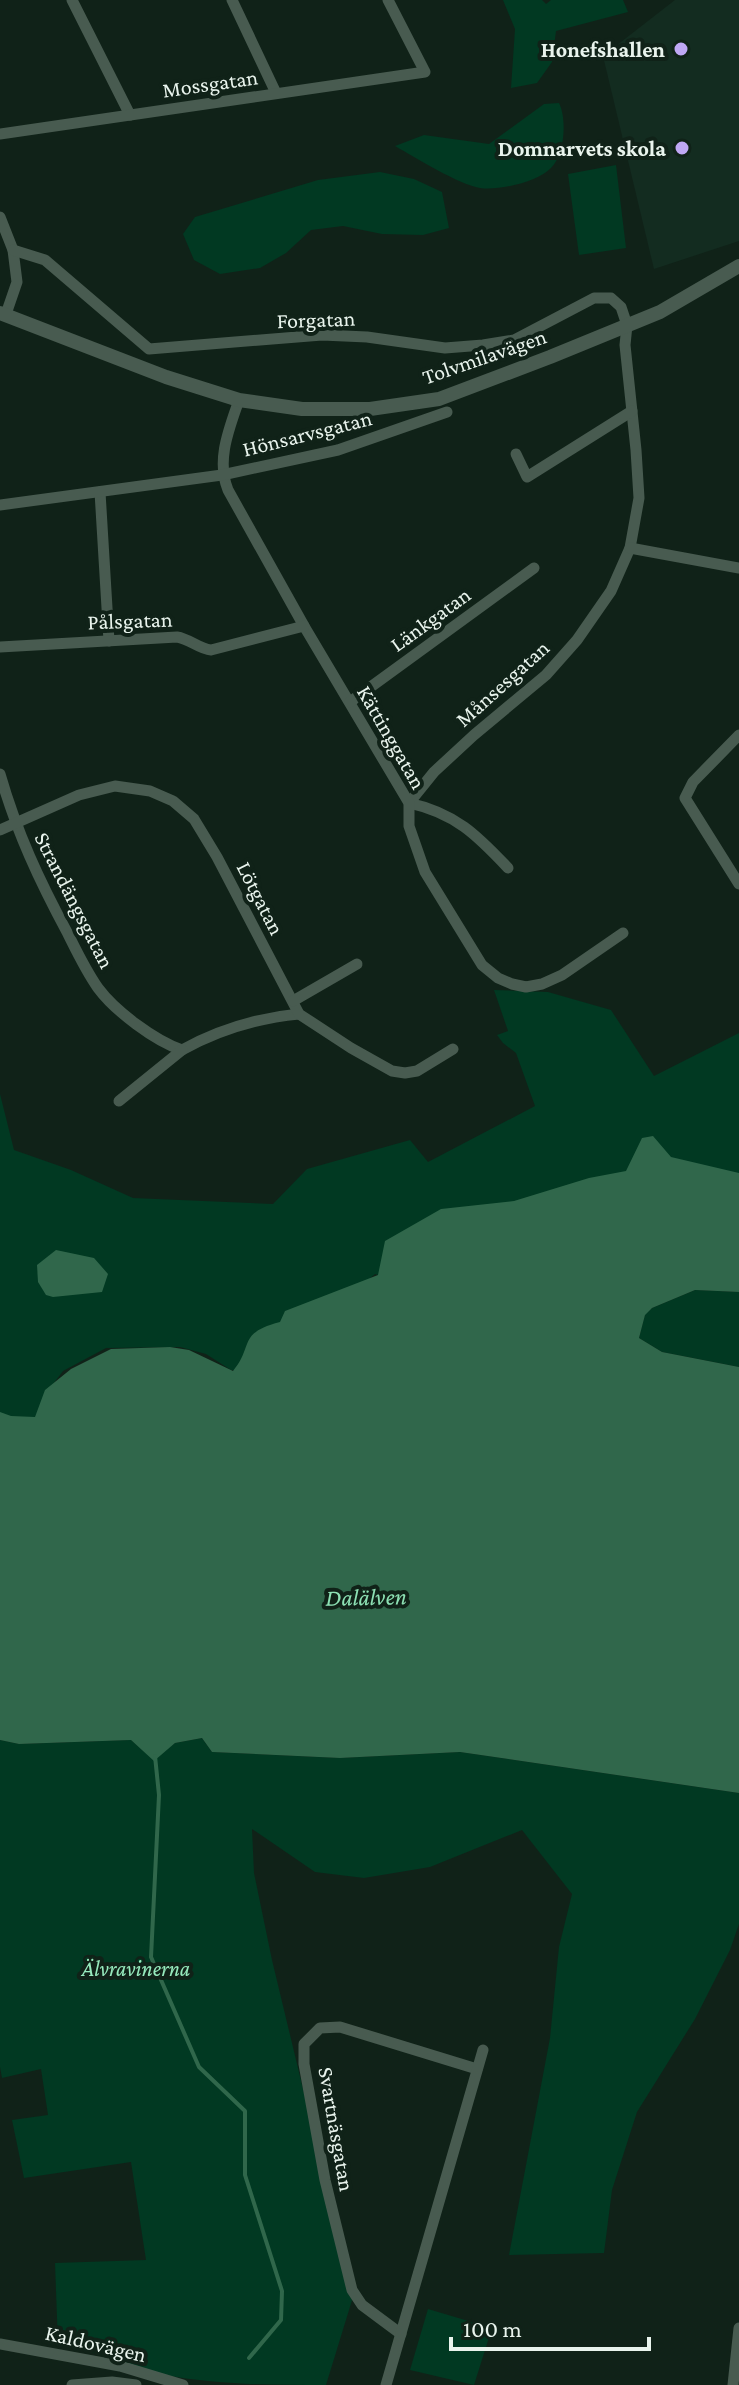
<svg xmlns="http://www.w3.org/2000/svg" width="739" height="2385" font-family="'Crimson Pro',serif">
	<style>
		.built { fill: #132c20 }
		.green { fill: #013922 }
		.water { fill: #30674b }
		.lines { fill: none; stroke-linecap: round; stroke-linejoin: round }
		.stream { stroke: #30674b; stroke-width: 4 }
		.minor { stroke: #485b50; stroke-width: 11 }
		.tertiary { stroke: #485b50; stroke-width: 14 }
		.poi-dot { fill: #bfa8f4; stroke: #102218; stroke-width: 3 }
		.labels { text-anchor: middle; stroke-width: 8; stroke-linejoin: round; paint-order: stroke }
		.poi-label { font-size: 22px; font-weight: bold; fill: #e9f4ed; stroke: #102218; text-anchor: end }
		.street-label { font-size: 22px; fill: #e9f4ed; stroke: #102218 }
		.park-label { font-size: 22px; font-style: italic; fill: #97ebbe; stroke: #102218 }
		.water-label { font-size: 24px; font-style: italic; fill: #8de1b4; stroke: #102218 }
	</style>
	<rect width="100%" height="100%" fill="#102218"/>
	<!-- built -->
	<polygon class="built" points="675,0 739,0 739,241 654,269 603,56"/>
	<!-- green -->
	<g class="green">
		<polygon points="503,0 542,0 546,4 551,0 623,0 628,12 556,31 552,62 537,83 511,88 515,29"/>
		<path d="M 559,103 C 567,119 565,154 551,168 C 538,182 498,191 480,188 C 458,184 416,158 395,146 L 424,135 L 489,144 L 544,104 Z"/>
		<polygon points="616,165 626,248 579,255 568,174"/>
		<polygon points="380,172 414,179 442,192 449,228 423,235 382,234 343,226 311,230 286,253 260,268 220,274 194,260 183,234 195,217 318,180"/>
		<polygon points="494,990 548,992 611,1010 654,1076 739,1033 739,1174 628,1174 378,1275 375,1274 260,1375 231,1370 206,1354 180,1347 106,1348 63,1371 44,1396 36,1419 0,1416 0,1094 14,1150 71,1170 133,1198 273,1204 307,1169 410,1140 428,1162 535,1106 516,1053 503,1043 497,1035 508,1031"/>
		<polygon points="695,1290 739,1292 739,1367 662,1352 639,1338 645,1314 652,1308"/>
		<path d="M 202,1738 L 212,1752 L 340,1758 L 460,1752 L 739,1793 L 739,1924 L 730,1950 L 695,2019 L 637,2112 L 612,2190 L 604,2253 L 509,2255 L 550,2038 L 559,1947 L 572,1894 L 522,1830 L 430,1867 L 364,1878 L 315,1872 L 252,1829 L 254,1873 L 272,1960 L 353,2297 L 326,2385 C 272,2385 219,2385 165,2375 C 129,2366 95,2349 58,2345 L 55,2263 L 146,2260 L 131,2162 L 24,2178 L 12,2120 L 48,2115 L 41,2069 L 2,2078 L 0,2067 L 0,1740 L 19,1744 L 131,1740 L 154,1760 L 175,1743 Z"/>
		<polygon points="428,2309 492,2328 474,2385 410,2370"/>
	</g>
	<!-- water -->
	<g class="water">
		<path d="M 653,1136 L 671,1157 L 739,1173 L 739,1292 L 695,1290 L 652,1308 L 645,1315 L 639,1338 L 662,1352 L 739,1367 L 739,1793 L 460,1752 L 340,1758 L 212,1752 L 202,1738 L 175,1743 L 154,1761 L 131,1740 L 19,1744 L 0,1740 L 0,1412 L 11,1416 L 35,1417 L 45,1390 L 71,1369 L 111,1349 L 170,1347 L 189,1350 L 233,1371 C 254,1346 237,1333 280,1322 L 285,1311 L 378,1275 L 385,1241 L 441,1209 L 514,1201 L 589,1178 L 626,1171 L 642,1138 Z"/>
		<polygon points="56,1250 94,1258 108,1274 102,1292 53,1297 46,1295 38,1282 37,1265"/>
	</g>
	<g class="lines">
		<!-- stream -->
		<polyline class="stream" points="155,1756 159,1795 151,1957 199,2067 245,2111 245,2175 282,2291 281,2320 249,2358"/>
		<!-- minor -->
		<g class="minor">
			<polyline points="72,0 130,115"/>
			<polyline points="232,0 276,93"/>
			<polyline points="0,134 425,72 388,0"/>
			<polyline points="0,217 13,250 17,282 6,314"/>
			<path d="M 13,250 L 45,260 L 149,349 L 322,335 L 367,337 L 445,348 L 483,345 L 514,340 L 594,298 L 611,298 L 621,307 L 627,325 L 625,345 L 636,450 L 639,498 L 630,548 L 611,591 L 577,640 L 546,675 L 474,735 L 434,772 L 409,803 C 455,813 477,835 508,868"/>
			<path d="M 239,400 C 229,429 216,460 228,490 L 304,626 L 409,803 L 409,826 L 425,872 L 482,965 L 498,978 L 512,984 L 526,987 L 542,984 L 562,975 L 623,933"/>
			<polyline points="516,454 527,477 632,411"/>
			<polyline points="100,492 109,641"/>
			<polyline points="0,505 222,475 338,450 447,412"/>
			<polyline points="630,548 739,568"/>
			<path d="M 0,647 L 177,637 C 190,639 199,649 211,650 L 304,626"/>
			<polyline points="350,702 534,568"/>
			<polyline points="739,735 693,782 685,798 739,884"/>
			<path d="M 0,774 C 17,833 39,880 68,934 C 77,952 86,971 98,988 C 115,1011 155,1041 182,1050 C 218,1030 258,1018 299,1014"/>
			<polyline points="0,830 79,795 115,786 150,791 173,801 194,819 217,857 299,1014 351,1048 392,1071 405,1073 417,1071 453,1049"/>
			<polyline points="293,1001 357,964"/>
			<polyline points="119,1101 182,1050"/>
			<polyline points="401,2334 362,2305 352,2290 325,2180 304,2064 304,2044 320,2028 340,2027 477,2069"/>
			<polyline points="0,2344 120,2366 183,2385"/>
			<polyline points="72,2385 112,2382 136,2385"/>
			<polyline points="386,2385 483,2050"/>
			<polyline points="733,2385 739,2328"/>
		</g>
		<!-- tertiary -->
		<polyline class="tertiary" points="0,313 166,377 239,400 302,409 370,409 439,399 550,357 660,312 739,266"/>
	</g>
	<!-- markers -->
	<g class="poi-dot">
		<circle cx="681" cy="49" r="8"/>
		<circle cx="682" cy="148" r="8"/>
	</g>
	<g class="labels">
		<!-- poi labels -->
		<g class="poi-label">
			<text x="665" y="57">Honefshallen</text>
			<text x="666" y="156">Domnarvets skola</text>
		</g>
		<!-- street labels -->
		<g class="street-label">
			<text transform="translate(210 83) rotate(-8)" y="8">Mossgatan</text>
			<text transform="translate(316 319) rotate(-2)" y="8">Forgatan</text>
			<text transform="translate(484 356) rotate(-19)" y="8">Tolvmilavägen</text>
			<text transform="translate(307 433) rotate(-14)" y="8">Hönsarvsgatan</text>
			<text transform="translate(430 619) rotate(-36)" y="8">Länkgatan</text>
			<text transform="translate(130 620) rotate(-2)" y="8">Pålsgatan</text>
			<text transform="translate(502 683) rotate(-42)" y="8">Månsesgatan</text>
			<text transform="translate(392 737) rotate(60)" y="8">Kättinggatan</text>
			<text transform="translate(261 898) rotate(63)" y="8">Lötgatan</text>
			<text transform="translate(75 900) rotate(63)" y="8">Strandängsgatan</text>
			<text transform="translate(337 2129) rotate(80)" y="8">Svartnäsgatan</text>
			<text transform="translate(96 2343) rotate(13)" y="8">Kaldovägen</text>
		</g>
		<!-- park labels -->
		<g class="park-label">
			<text x="136" y="1976">Älvravinerna</text>
		</g>
		<!-- water labels -->
		<g class="water-label">
			<text transform="translate(366 1597) rotate(-1)" y="8">Dalälven</text>
		</g>
	</g>
	<!-- scale -->
	<path d="M451 2337v12h198v-12" fill="none" stroke="#e9f4ed" stroke-width="4"/>
	<text x="463" y="2337" font-size="24" fill="#e9f4ed" stroke="#102218" stroke-width="6" paint-order="stroke">100 m</text>
</svg>
